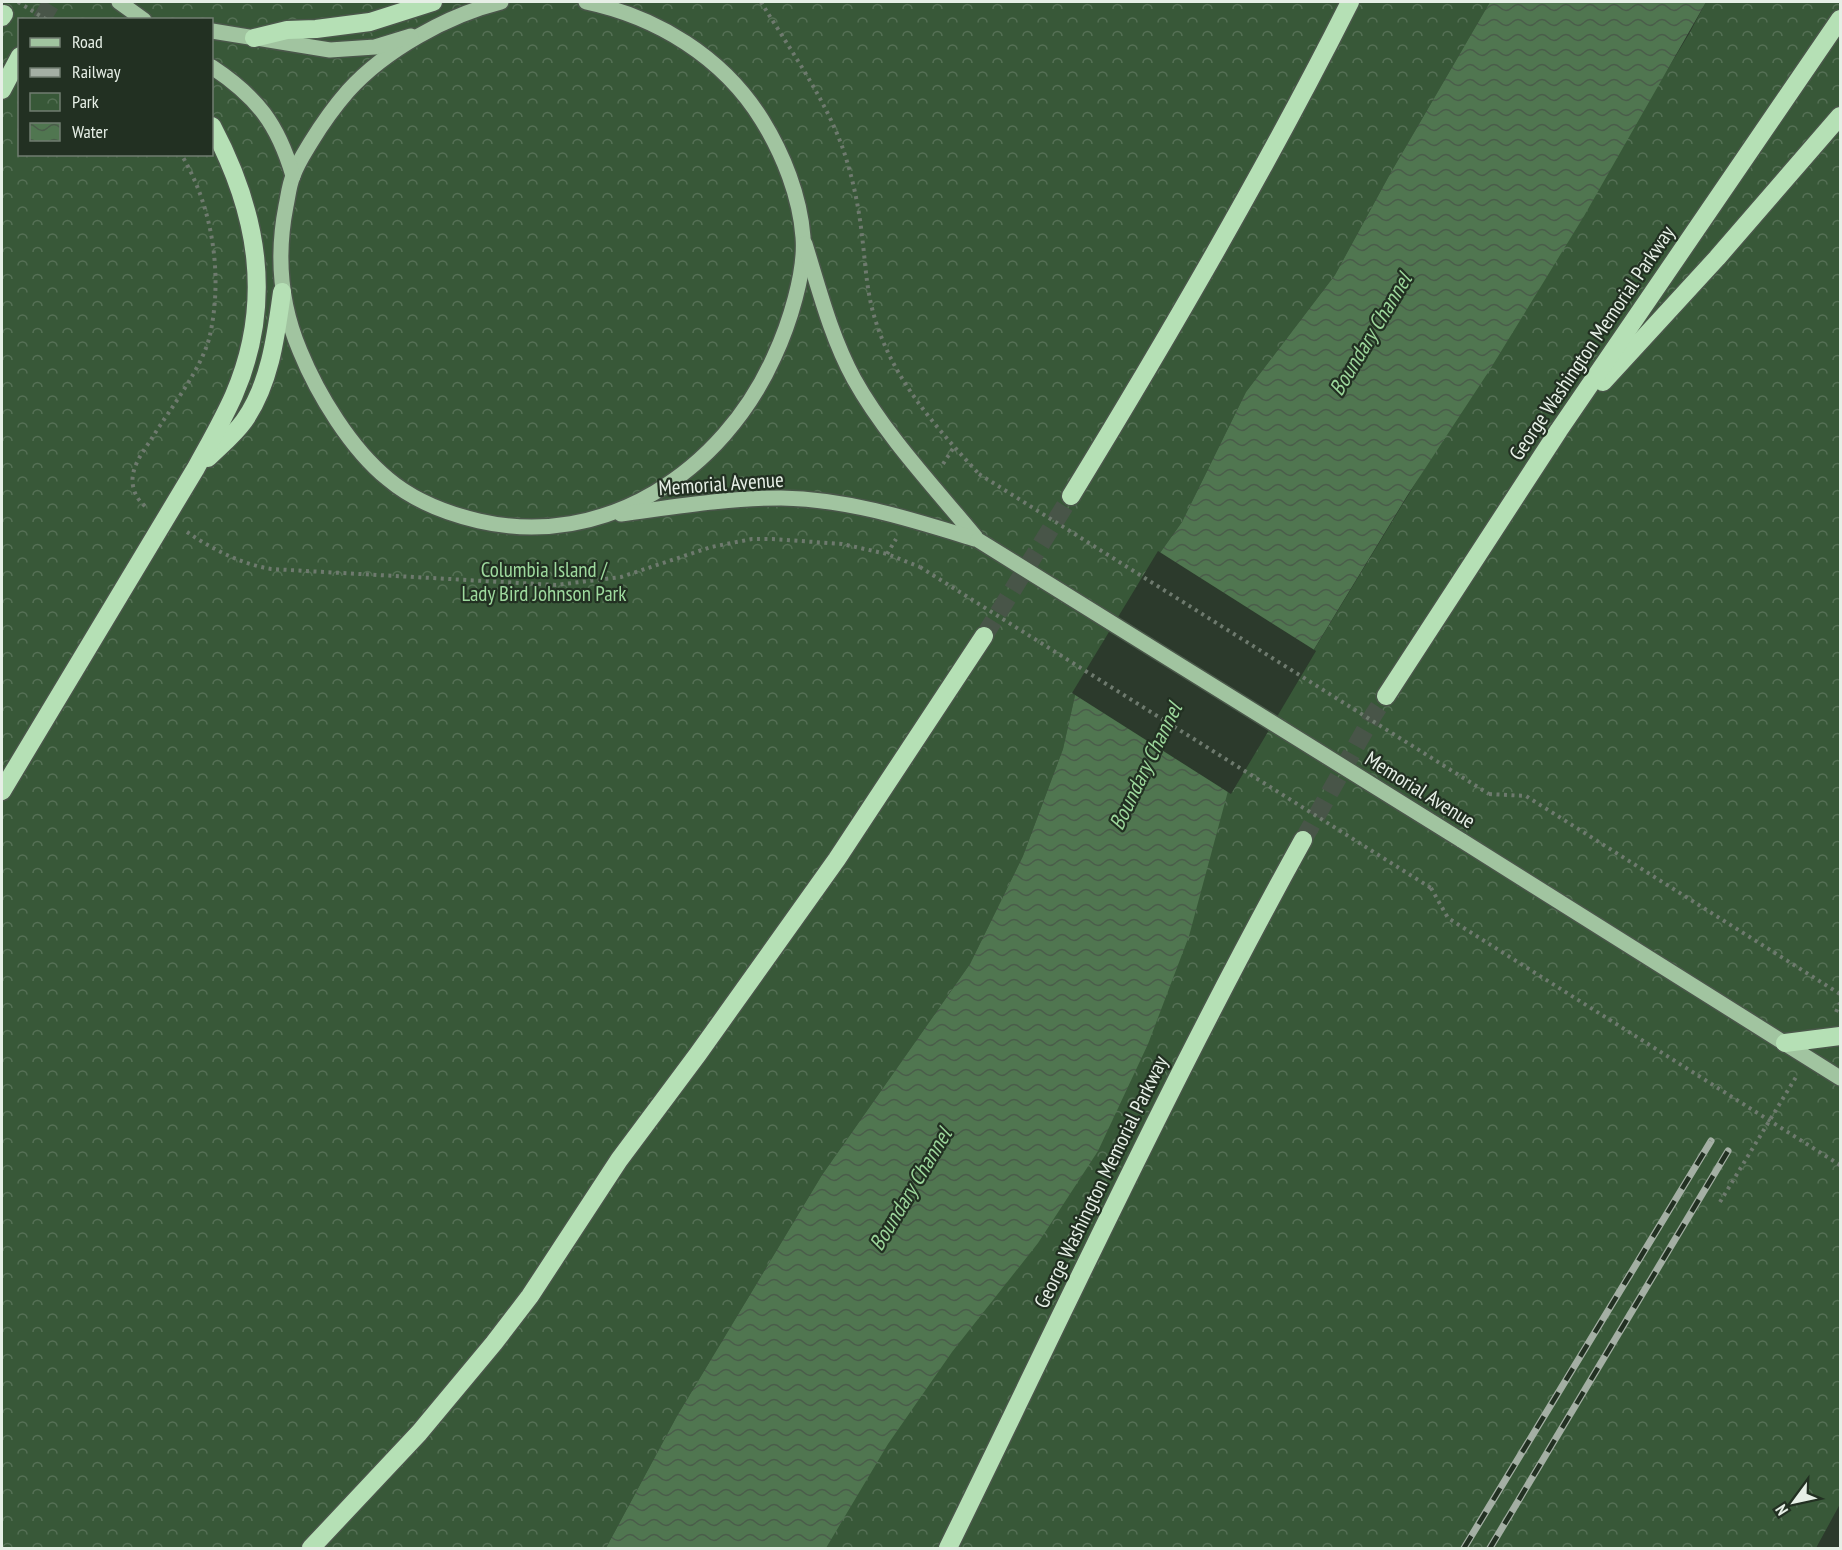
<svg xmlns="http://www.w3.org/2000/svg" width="1842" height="1550" font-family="'PT Sans Narrow',sans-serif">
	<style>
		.park { fill: url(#park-crowns); fill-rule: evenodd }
		.water { fill: url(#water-waves) }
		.pier { fill: #2c3a2c }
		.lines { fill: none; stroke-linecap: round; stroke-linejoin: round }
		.highway-tunnel { stroke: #485548; stroke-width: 18; stroke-dasharray: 18 9; stroke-linecap: butt }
		.major-casing { stroke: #4a574a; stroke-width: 18 }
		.highway-casing { stroke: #4a574a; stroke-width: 21 }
		.path { stroke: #6e7a6e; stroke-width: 4; stroke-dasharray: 3 4.5; stroke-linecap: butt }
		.major { stroke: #a1c4a0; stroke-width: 15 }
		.highway { stroke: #b5e0b5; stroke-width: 18 }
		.rail-casing { stroke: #a4afa4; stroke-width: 7 }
		.rail { stroke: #223022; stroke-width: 4.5; stroke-dasharray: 14; stroke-linecap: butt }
		.major-bridge-casing { stroke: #4a574a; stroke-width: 18; stroke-linecap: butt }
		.path-bridge { stroke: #6e7a6e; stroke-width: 4; stroke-dasharray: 3 4.5; stroke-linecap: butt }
		.major-bridge { stroke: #a1c4a0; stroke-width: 15 }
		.labels { text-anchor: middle; stroke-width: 4.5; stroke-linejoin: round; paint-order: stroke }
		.street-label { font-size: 21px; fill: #e6efe6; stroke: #223022 }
		.park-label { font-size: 21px; fill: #9eda9e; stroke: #223022 }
		.water-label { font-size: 22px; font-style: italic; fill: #9cd79b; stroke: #223022 }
	</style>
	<defs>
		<pattern id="park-crowns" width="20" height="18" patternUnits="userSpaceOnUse" patternTransform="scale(1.5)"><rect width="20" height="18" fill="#385838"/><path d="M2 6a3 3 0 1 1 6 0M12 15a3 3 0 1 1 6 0" fill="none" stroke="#557055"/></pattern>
		<pattern id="water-waves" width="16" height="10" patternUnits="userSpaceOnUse" patternTransform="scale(1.5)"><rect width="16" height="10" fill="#507650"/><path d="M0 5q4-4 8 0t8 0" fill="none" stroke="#4a5d4a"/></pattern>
	</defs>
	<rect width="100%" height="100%" fill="#2c3a2c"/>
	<!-- park -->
	<g class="park">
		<path d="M 2,2 L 1490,2 L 1390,174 L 1335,275 L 1246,392 L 1182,522 L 1155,560 L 1076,691 L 1063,749 L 1023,856 L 970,964 L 822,1175 L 677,1416 L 606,1548 L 2,1548 ZM 20,20 L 212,20 L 212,154 L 20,154 Z"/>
		<polygon points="1706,2 1840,2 1840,1504 1816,1548 822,1548 1228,791 1689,34"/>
	</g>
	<!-- water -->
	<polygon class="water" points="1490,2 1706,2 1584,216 1489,371 1407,496 1228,791 1189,936 1148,1044 1098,1151 1038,1243 952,1352 888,1444 826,1548 606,1548 677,1416 822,1175 970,964 1023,856 1063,749 1076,691 1155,560 1182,522 1246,392 1335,275 1390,174"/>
	<!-- pier -->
	<polygon class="pier" points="1158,551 1316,651 1231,794 1072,693"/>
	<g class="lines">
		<!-- highway-tunnel -->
		<g class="highway-tunnel">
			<polyline points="41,20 52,2"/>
			<polyline points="984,636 1071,496"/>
			<polyline points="1303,840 1374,714 1386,696"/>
		</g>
		<!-- major casing -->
		<g class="major-casing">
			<g id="major">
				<polyline points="119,2 144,20"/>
				<path d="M 501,2 C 448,15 385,50 348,91 C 334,107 322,124 311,142 C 305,152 297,164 293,176 C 289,185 288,197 286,206 C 276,257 280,304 300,351 C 318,395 351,449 388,479 C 414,501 445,513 479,521 C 605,550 723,471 774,357 C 789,325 806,272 803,237 C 800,196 783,154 762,120 C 723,57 657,17 586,2"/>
				<polyline points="212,31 330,50 375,47 411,36"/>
				<path d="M 212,67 C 257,97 278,124 293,176"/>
				<path d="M 805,244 C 819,289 831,337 854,379 C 885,435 936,489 978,540"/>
				<path d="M 621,514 C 674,507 727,498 781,498 C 849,499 913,520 978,540"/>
				<polyline points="1461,840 1840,1078"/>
			</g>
		</g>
		<!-- highway casing -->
		<g class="highway-casing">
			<g id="highway">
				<polyline points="2,17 4,14"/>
				<polyline points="254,38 287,30 316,29 370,22 433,2"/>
				<polyline points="2,90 20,56"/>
				<polyline points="1603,382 1717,258 1840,116"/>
				<path d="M 208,458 C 220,446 234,435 244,421 C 270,384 276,336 282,292"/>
				<path d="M 1071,496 C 1170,334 1265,171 1350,2"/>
				<polyline points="1386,696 1559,430 1840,19"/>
				<path d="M 2,791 L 196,468 C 209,444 223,420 234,395 C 274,302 258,213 212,126"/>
				<polyline points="1785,1043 1840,1036"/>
				<polyline points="311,1548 419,1433 494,1343 530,1296 619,1160 698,1054 837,859 984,636"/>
				<path d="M 948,1548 C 1064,1311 1175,1071 1303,840"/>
			</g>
		</g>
		<!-- path -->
		<g class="path">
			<path d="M 761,2 C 789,48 827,101 844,152 C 853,179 859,208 862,236 C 865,259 866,282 871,304 C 887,373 932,423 979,474"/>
			<polyline points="943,464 954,447"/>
			<path d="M 145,506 C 135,498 131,486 133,474 C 136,460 145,449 152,438 C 170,409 203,367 210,335 C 223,275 213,207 181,154"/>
			<path d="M 187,532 C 212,549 241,564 271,569 L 556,585 L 621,577 L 711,547 L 752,539 L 773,539 L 842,544 L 887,554 L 920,567"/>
			<polyline points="887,554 896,539"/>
			<polyline points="1489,794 1526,796 1840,994"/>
			<polyline points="1431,888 1448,918 1840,1165"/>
			<polyline points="1836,1012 1840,1003"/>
			<polyline points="1720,1202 1796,1077"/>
		</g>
		<!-- major -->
		<use href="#major" class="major"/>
		<!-- highway -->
		<use href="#highway" class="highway"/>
		<!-- rail casing -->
		<g class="rail-casing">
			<g id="rail">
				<polyline points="1464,1548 1711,1141"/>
				<polyline points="1490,1548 1728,1151"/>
			</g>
		</g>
		<!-- rail -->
		<use href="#rail" class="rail"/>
		<!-- major-bridge casing -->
		<g class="major-bridge-casing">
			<polyline id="major-bridge" points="978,540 1461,840"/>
		</g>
		<!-- path-bridge -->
		<g class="path-bridge">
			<polyline points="18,2 47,20"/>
			<polyline points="979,474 1489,794"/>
			<polyline points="920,567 1431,888"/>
		</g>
		<!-- major-bridge -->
		<use href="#major-bridge" class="major-bridge"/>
	</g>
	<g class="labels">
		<!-- street labels -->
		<g class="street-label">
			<text transform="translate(1592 343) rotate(-56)" y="7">George Washington Memorial Parkway</text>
			<text transform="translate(721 484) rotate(-4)" y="7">Memorial Avenue</text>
			<text transform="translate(1420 790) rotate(32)" y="7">Memorial Avenue</text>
			<text transform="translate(1101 1182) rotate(-64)" y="7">George Washington Memorial Parkway</text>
		</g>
		<!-- park labels -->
		<g class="park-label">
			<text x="544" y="577">Columbia Island /<tspan x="544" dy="24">Lady Bird Johnson Park</tspan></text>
		</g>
		<!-- water labels -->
		<g class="water-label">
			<text transform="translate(1370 334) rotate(-59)" y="8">Boundary Channel</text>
			<text transform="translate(1145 766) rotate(-64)" y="8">Boundary Channel</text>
			<text transform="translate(910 1189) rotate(-59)" y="8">Boundary Channel</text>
		</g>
	</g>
	<!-- border -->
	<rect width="1842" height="1550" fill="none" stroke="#e6efe6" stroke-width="6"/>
	<!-- legend -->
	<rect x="18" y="18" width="195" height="138" fill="#223022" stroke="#707c70" stroke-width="1.5"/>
	<rect x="30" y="38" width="30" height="9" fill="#a1c4a0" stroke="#707c70" stroke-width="1.5"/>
	<text x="72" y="48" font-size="18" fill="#e6efe6">Road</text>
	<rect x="30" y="68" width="30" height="9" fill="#a4afa4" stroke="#707c70" stroke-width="1.5"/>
	<text x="72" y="78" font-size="18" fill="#e6efe6">Railway</text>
	<rect x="30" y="93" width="30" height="18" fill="url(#park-crowns)" stroke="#707c70" stroke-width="1.5"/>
	<text x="72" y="108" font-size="18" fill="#e6efe6">Park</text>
	<rect x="30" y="123" width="30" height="18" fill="url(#water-waves)" stroke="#707c70" stroke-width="1.5"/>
	<text x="72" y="138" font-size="18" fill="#e6efe6">Water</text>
	<!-- north arrow -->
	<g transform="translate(1794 1502) rotate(237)" stroke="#223022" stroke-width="4.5" paint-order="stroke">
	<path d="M0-4.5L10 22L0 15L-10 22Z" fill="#e6efe6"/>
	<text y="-9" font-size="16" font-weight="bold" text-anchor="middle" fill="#e6efe6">N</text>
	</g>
</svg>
